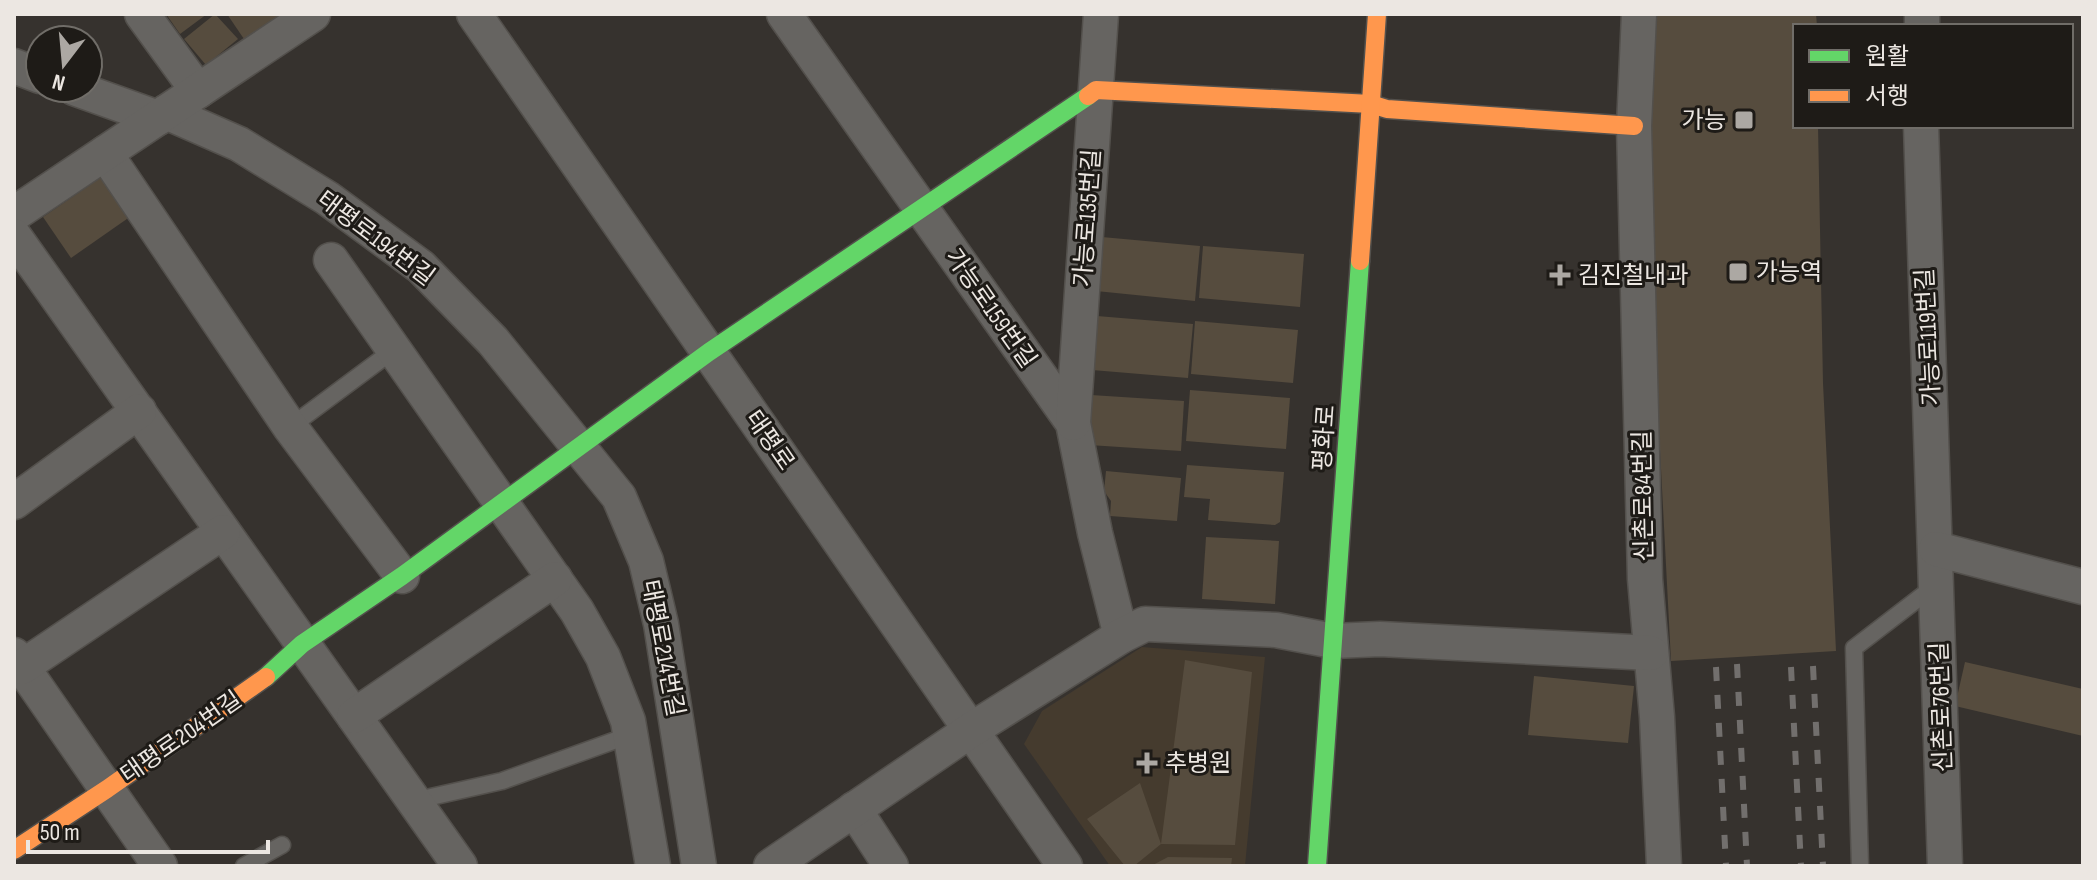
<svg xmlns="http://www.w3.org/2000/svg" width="2097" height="880" font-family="'Sofia Sans Condensed','Noto Sans KR',sans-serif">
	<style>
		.built { fill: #453b2e }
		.building { fill: #564c3e }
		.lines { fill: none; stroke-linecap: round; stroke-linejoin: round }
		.lane-casing { stroke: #53504c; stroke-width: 19 }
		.street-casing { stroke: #53504c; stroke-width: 37 }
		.fast-casing { stroke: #53504c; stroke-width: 21 }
		.slow-casing { stroke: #53504c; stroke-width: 21 }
		.lane { stroke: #666461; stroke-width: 16 }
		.street { stroke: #666461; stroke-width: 34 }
		.fast { stroke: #63d668; stroke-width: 18 }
		.slow { stroke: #ff974d; stroke-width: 18 }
		.rail { stroke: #726f6d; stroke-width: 6; stroke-dasharray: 14 14; stroke-linecap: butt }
		.poi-dot { fill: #aca8a3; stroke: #1e1b17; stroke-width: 3 }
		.labels { text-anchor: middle; stroke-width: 6; stroke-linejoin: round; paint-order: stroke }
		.poi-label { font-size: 24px; fill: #ece7e2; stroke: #1e1b17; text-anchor: start }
		.street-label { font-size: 24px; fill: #ece7e2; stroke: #1e1b17 }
	</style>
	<rect width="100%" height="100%" fill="#36322e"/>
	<!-- built -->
	<polygon class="built" points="1142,647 1265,657 1245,866 1110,866 1024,744 1042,711"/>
	<!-- building -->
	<g class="building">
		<polygon points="166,14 207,14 180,34"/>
		<polygon points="215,14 238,39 206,65 184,39"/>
		<polygon points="227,14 278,14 281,18 246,42"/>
		<polygon points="1652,14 1816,14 1817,26 1795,26 1795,126 1818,126 1823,383 1836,651 1671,661 1657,392 1651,101"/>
		<polygon points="106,174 134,214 71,258 43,217"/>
		<polygon points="1102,237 1200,246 1195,301 1096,291"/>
		<polygon points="1203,246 1304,254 1300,307 1199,298"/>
		<polygon points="1097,316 1193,324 1188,378 1092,370"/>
		<polygon points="1195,321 1298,330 1293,383 1191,374"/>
		<polygon points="1190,390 1290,398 1286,449 1186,441"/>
		<polygon points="1091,395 1184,401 1181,451 1089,445"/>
		<polygon points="1187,465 1284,472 1280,522 1275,525 1208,520 1210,499 1184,497"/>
		<polygon points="1106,471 1181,478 1177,521 1110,516 1111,501 1104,491"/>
		<polygon points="1206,537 1279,541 1275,604 1202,599"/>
		<polygon points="1185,660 1252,672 1235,845 1161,844 1134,866 1125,866 1087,819 1140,783 1161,844"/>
		<polygon points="1965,662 2083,689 2083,736 1955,706"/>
		<polygon points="1534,676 1634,686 1628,743 1528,735"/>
		<polygon points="1168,857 1232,858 1231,866 1151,866"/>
	</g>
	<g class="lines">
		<!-- lane casing -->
		<g class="lane-casing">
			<g id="lane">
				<polyline points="290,427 395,349"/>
				<polyline points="413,801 502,781 630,735"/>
				<polyline points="244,866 282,845"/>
				<polyline points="1860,866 1854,648 1936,585"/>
			</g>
		</g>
		<!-- street casing -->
		<g class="street-casing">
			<g id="street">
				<polyline points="142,14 198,91"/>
				<polyline points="474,14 1065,866"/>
				<polyline points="784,14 1073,423 1095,533 1121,636"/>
				<polyline points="1639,14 1634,126 1645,579 1657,717 1664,866"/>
				<polyline points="1922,26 1922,14"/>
				<polyline points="14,66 40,76"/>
				<polyline points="74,88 158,118"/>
				<polyline points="166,112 239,144 327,198 421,267 493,341 619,497 646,561 661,624 699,866"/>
				<polyline points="1921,126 1945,866"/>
				<polyline points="105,153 290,427 402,576"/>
				<polyline points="14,214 313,14"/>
				<polyline points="14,236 460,866"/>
				<polyline points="331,260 577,611 603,657 628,721 653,866"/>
				<polyline points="1073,423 1101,14"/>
				<polyline points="14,502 139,411"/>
				<polyline points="1936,549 2083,587"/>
				<polyline points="14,655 160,866"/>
				<polyline points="22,667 223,532"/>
				<polyline points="354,716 555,579"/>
				<polyline points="854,809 891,866"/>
				<polyline points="771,866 971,730 1121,636 1145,624 1276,630 1333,641 1380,639 1651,653"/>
			</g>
		</g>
		<!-- fast casing -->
		<g class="fast-casing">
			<g id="fast">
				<polyline points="266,677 302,644 402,576 709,352 1088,96"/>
				<polyline points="1317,866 1360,261"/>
			</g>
		</g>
		<!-- slow casing -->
		<g class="slow-casing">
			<g id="slow">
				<polyline points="1088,96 1096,90 1371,104 1387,109 1634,126"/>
				<polyline points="1360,261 1377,14"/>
				<polyline points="14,850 107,789 266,677"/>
			</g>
		</g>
		<!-- lane -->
		<use href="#lane" class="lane"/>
		<!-- street -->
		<use href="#street" class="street"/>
		<!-- fast -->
		<use href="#fast" class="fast"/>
		<!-- slow -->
		<use href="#slow" class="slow"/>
		<!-- rail -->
		<g class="rail">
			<polyline points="1737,664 1747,866"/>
			<polyline points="1813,666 1823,866"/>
			<polyline points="1716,667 1726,866"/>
			<polyline points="1791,667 1801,866"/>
		</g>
	</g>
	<!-- markers -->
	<g class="poi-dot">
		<rect x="1734" y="110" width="20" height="20" rx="4"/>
		<rect x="1728" y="262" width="20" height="20" rx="4"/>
		<path d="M1556 263h8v8h8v8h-8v8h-8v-8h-8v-8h8z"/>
		<path d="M1143 751h8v8h8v8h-8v8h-8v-8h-8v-8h8z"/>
	</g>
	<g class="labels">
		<!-- poi labels -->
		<g class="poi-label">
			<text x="1726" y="128" text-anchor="end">가능</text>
			<text x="1756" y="280">가능역</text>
			<text x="1578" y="283">김진철내과</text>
			<text x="1165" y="771">추병원</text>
		</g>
		<!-- street labels -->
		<g class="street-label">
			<text transform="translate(1087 218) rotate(-86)" y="8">가능로135번길</text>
			<text transform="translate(376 238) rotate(37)" y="8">태평로194번길</text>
			<text transform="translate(991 308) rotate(55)" y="8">가능로159번길</text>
			<text transform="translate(1928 337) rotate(-93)" y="8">가능로119번길</text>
			<text transform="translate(1324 438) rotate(-86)" y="8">평화로</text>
			<text transform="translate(770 440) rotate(55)" y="8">태평로</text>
			<text transform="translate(1643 496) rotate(-91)" y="8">신촌로84번길</text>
			<text transform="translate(663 648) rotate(79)" y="8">태평로214번길</text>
			<text transform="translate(1941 707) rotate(-92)" y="8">신촌로76번길</text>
			<text transform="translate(181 737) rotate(-35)" y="8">태평로204번길</text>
		</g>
	</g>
	<!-- border -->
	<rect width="2097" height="880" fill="none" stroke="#ece7e2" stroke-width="32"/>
	<!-- legend -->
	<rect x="1793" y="24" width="280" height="104" fill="#1e1b17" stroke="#706d68" stroke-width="2"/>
	<rect x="1809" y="50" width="40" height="12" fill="#63d668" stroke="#706d68" stroke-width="2"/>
	<text x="1865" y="64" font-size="24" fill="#ece7e2">원활</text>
	<rect x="1809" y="90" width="40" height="12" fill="#ff974d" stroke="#706d68" stroke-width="2"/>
	<text x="1865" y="104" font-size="24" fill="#ece7e2">서행</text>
	<!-- north arrow -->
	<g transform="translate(64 64) rotate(196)"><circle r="38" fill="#1e1b17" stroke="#706d68" stroke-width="2"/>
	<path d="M0-6L14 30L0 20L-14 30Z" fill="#aca8a3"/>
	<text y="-12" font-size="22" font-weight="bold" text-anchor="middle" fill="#ece7e2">N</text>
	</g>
	<!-- scale -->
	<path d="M28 840v12h240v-12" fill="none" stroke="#ece7e2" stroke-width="4"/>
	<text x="40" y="840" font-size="24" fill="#ece7e2" stroke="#1e1b17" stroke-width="6" paint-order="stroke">50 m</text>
</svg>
